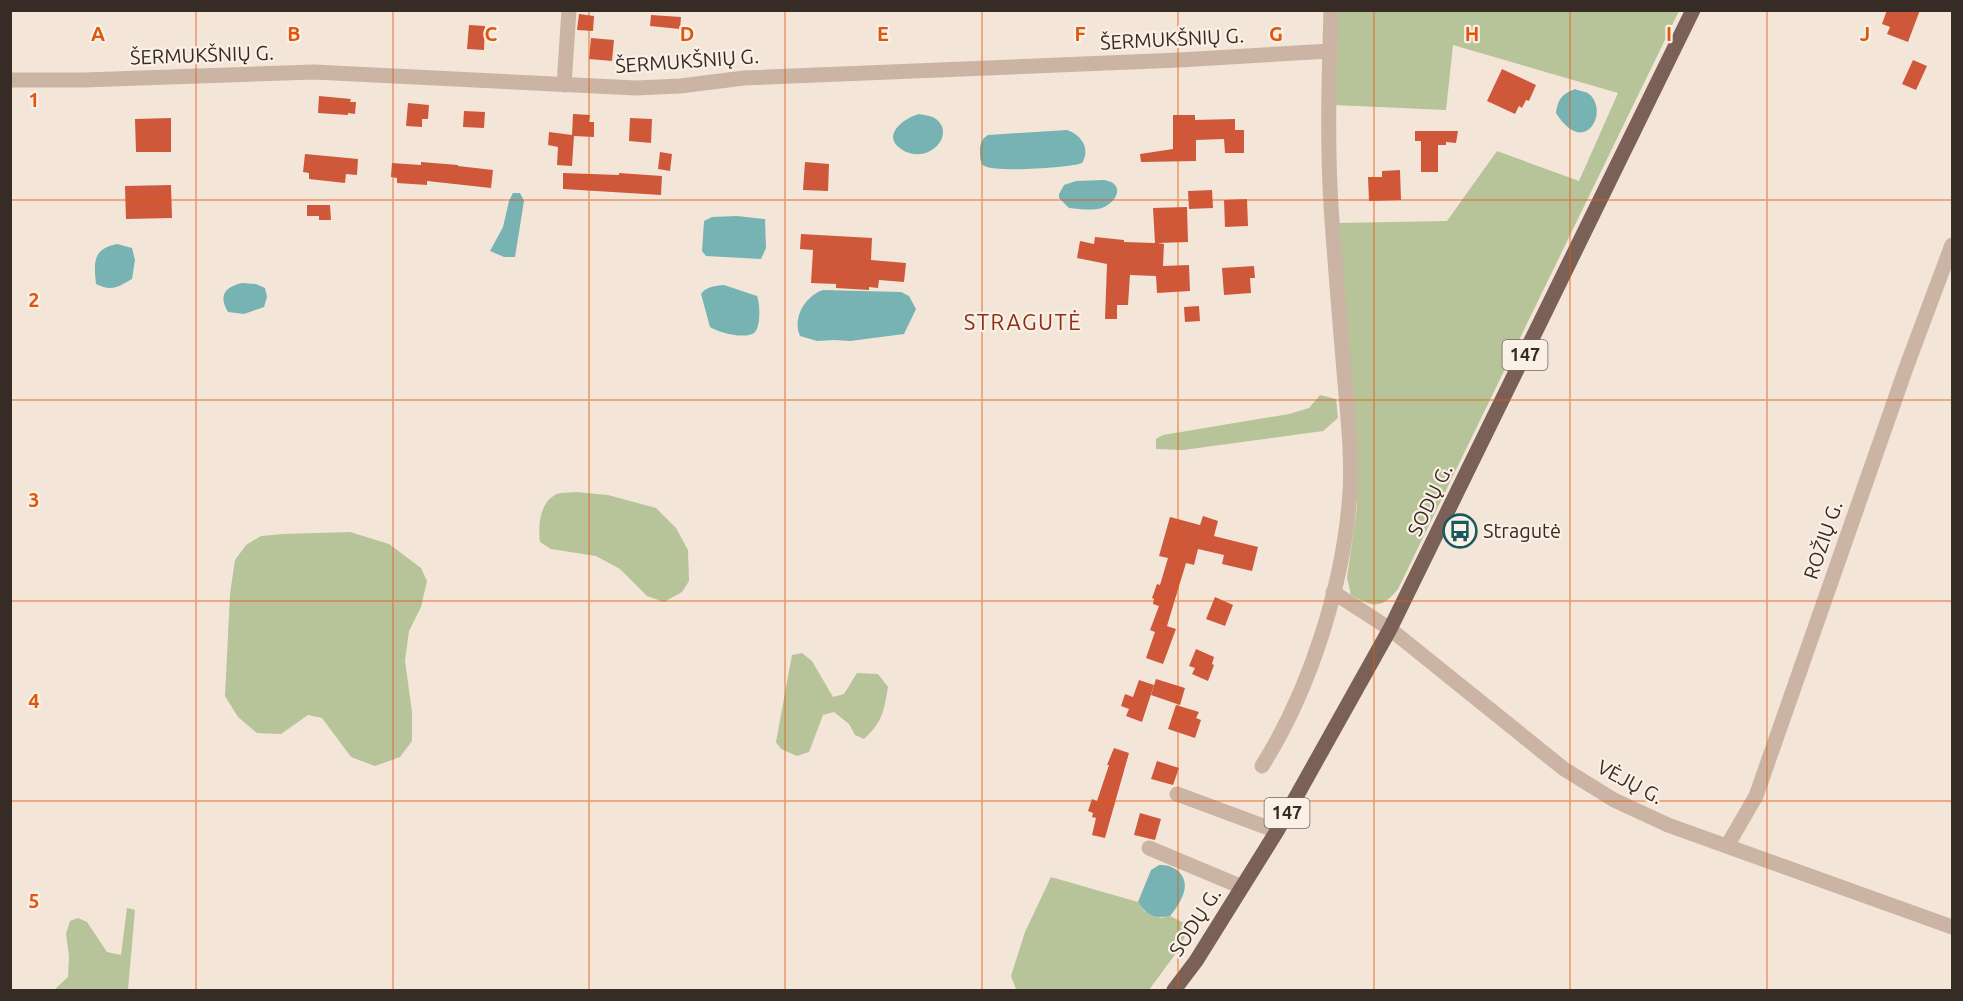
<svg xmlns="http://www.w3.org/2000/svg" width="1963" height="1001" font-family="Ubuntu,sans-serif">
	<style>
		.green { fill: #b7c398 }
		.water { fill: #76b3b2 }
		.building { fill: #cf583b }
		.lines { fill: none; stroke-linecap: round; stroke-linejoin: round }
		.minor { stroke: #ccb4a4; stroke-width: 15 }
		.major { stroke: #7a6056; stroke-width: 15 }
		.grid { fill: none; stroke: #df570d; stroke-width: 1.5; stroke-opacity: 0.55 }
		.labels { text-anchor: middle; stroke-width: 4.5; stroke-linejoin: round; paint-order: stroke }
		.shield { fill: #fbf0e5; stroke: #72665f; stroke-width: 1.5 }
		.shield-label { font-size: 18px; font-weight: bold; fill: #372b26 }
		.street-label { font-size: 20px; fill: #372b26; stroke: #fbf0e5 }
		.poi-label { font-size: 20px; fill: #372b26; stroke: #fbf0e5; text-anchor: start }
		.quarter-label { font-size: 22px; letter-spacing: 1.5px; fill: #8c2f19; stroke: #fbf0e5 }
		.grid-label { font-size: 20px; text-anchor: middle; font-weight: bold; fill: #df570d; stroke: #fbf0e5; stroke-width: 4.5; stroke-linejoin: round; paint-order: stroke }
	</style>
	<rect width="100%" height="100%" fill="#f3e6d9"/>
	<!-- green -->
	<g class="green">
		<path d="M 1337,11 L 1679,11 L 1398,589 C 1381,610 1373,607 1351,595 L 1347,578 L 1357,506 L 1357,447 L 1346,339 L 1337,223 L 1447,221 L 1497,151 L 1579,181 L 1618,93 L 1453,45 L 1446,110 L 1334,105 Z"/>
		<polygon points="1320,395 1336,399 1338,418 1323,431 1183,450 1156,449 1156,439 1163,435 1289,414 1309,408"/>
		<path d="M 576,492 L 608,495 L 656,508 L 676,528 L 688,550 L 689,581 L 682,592 L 664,602 L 647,596 L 620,569 L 596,556 L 551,549 L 540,542 C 538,527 539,502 557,494 C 562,492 571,493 576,492 Z"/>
		<polygon points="350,532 389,544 421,568 427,581 421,607 409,631 405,661 412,712 412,741 400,757 375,766 351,757 322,718 308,715 281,734 257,733 238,717 225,696 230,594 235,560 246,545 261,536 283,534"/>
		<path d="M 802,653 L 812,661 L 833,697 L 844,694 L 857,673 L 878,674 L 888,687 C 884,710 883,722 864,739 L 855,735 L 849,724 L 834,712 L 823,715 L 809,752 L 797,756 L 781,749 L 776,742 L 792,655 Z"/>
		<polygon points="1051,877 1138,902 1144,911 1161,918 1170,916 1190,926 1179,949 1149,990 1020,990 1016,989 1011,976 1025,932"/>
		<polygon points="127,908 135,910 128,990 54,990 68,977 69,956 66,934 70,921 78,918 87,922 107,952 121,955"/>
	</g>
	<!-- water -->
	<g class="water">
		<path d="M 1575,89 C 1579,91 1586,91 1589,94 C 1610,111 1585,159 1556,113 C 1558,99 1562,94 1575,89 Z"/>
		<path d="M 919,114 C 924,115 932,116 936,119 C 957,135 927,167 901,149 C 881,135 904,118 919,114 Z"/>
		<path d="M 1067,130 C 1081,135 1091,148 1082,163 C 1069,168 990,173 983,165 C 980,162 980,155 980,151 C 980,143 982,139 988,135 Z"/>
		<path d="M 1104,180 C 1107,181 1110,181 1113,183 C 1124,192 1111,205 1102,208 C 1092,211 1079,209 1069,208 L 1059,198 L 1059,194 L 1064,185 L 1076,181 Z"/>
		<polygon points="513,193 520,193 524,201 515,257 504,257 490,251 503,227 509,201"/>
		<polygon points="737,216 765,219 766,248 761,259 706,256 702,251 704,221 712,217"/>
		<path d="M 117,244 L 132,248 L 135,260 L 132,279 C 118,287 112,292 96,284 C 94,263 92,249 117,244 Z"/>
		<path d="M 242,283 L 256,284 L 265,288 L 267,297 L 264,307 L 244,314 L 228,312 C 218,295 225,287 242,283 Z"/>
		<path d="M 724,285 L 757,296 C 760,303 761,326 755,332 C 747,340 719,333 710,327 L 701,294 C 707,286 715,286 724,285 Z"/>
		<path d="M 823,290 L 901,292 L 909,296 L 916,309 L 904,334 L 850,341 L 834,340 L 817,341 L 800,336 C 792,318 805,296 823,290 Z"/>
		<path d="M 1159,865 C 1177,864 1190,878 1183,895 C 1180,903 1175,910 1170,916 C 1155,919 1146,915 1138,902 L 1151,870 Z"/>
	</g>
	<!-- building -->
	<g class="building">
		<polygon points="1887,10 1920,10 1908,42 1887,34 1890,27 1882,24"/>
		<polygon points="579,14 594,16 593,31 577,30"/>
		<polygon points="651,15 681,17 680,29 650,26"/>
		<polygon points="469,25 485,26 484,50 467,49"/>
		<polygon points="591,38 614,40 612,61 589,59"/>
		<polygon points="1913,60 1927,66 1916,90 1902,84"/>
		<polygon points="1502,69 1536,85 1529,101 1526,100 1522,108 1519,106 1515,114 1487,101"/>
		<polygon points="319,96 351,99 350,102 356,102 355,114 348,113 348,115 318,113"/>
		<polygon points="408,103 429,105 428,119 422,119 422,127 406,126"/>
		<polygon points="464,111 485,112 484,128 463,127"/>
		<polygon points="573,114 590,115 589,122 594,122 594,137 574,136 572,166 557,165 558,147 548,145 549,132 572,135"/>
		<polygon points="1173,115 1195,115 1195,120 1235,119 1235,130 1244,130 1244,153 1225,153 1224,139 1196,140 1196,161 1141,162 1140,154 1173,149"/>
		<polygon points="171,118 171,152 136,152 135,119"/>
		<polygon points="630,118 652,119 651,143 629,141"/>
		<polygon points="1415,131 1458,131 1456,143 1446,142 1446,145 1438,145 1438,172 1421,172 1421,141 1415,141"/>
		<polygon points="660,152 672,154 670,171 658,169"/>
		<polygon points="305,154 358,159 357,175 346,174 345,183 309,179 309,173 303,172"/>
		<polygon points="421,162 458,165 458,166 493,170 491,188 427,181 427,185 397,183 397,178 391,177 392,163 421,165"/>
		<polygon points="805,162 829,164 828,191 803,190"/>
		<polygon points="1400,170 1401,200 1369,201 1368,177 1382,177 1382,171"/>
		<polygon points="563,173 619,175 619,173 662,176 661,195 563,189"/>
		<polygon points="171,185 172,218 126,219 125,186"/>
		<polygon points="1212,190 1213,208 1189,209 1188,191"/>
		<polygon points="1247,199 1248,226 1225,227 1224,200"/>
		<polygon points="307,205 330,205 331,220 319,220 319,216 307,216"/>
		<polygon points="1187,207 1188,242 1158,243 1164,244 1163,266 1189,265 1190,291 1157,293 1156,276 1130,275 1128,305 1117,305 1117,319 1105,319 1107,264 1077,258 1080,241 1094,244 1095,237 1124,240 1124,242 1155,243 1153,208"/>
		<polygon points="801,234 872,238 871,260 906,263 904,282 879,280 878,288 869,287 869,290 836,288 836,284 811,283 813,250 800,249"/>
		<polygon points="1254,266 1255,278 1250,278 1251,293 1224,295 1222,268"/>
		<polygon points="1199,306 1200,321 1185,322 1184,307"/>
		<polygon points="1203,516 1218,521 1214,536 1258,547 1252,571 1222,564 1224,555 1198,549 1194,565 1186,563 1167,626 1176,629 1163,664 1146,658 1155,632 1150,630 1159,606 1153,604 1154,599 1152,598 1157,584 1160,585 1168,558 1159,556 1170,517 1200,525"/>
		<polygon points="1215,597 1233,605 1225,626 1206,619"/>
		<polygon points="1196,649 1214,657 1212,664 1214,665 1208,681 1192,674 1195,668 1189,666"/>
		<polygon points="1156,679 1185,688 1180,705 1151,695"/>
		<polygon points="1139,680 1154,685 1142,722 1126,716 1129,709 1121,706 1125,694 1133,697"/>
		<polygon points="1176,705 1199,712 1196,718 1201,720 1195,738 1168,729"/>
		<polygon points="1114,748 1129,753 1105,838 1092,835 1096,818 1092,817 1093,813 1088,811 1092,799 1097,801 1109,765 1107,765"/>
		<polygon points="1157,761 1179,768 1173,785 1151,779"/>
		<polygon points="1140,813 1161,819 1155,840 1134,835"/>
	</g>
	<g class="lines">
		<!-- minor -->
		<g class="minor">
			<polyline points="10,80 84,80 314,72 636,88 680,86 744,78 1179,60 1330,51"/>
			<polyline points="564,85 569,10"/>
			<polyline points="1333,592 1390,629 1564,769 1614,800 1668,825 1952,927"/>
			<path d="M 1262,766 C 1311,688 1344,583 1350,492 C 1352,455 1348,419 1345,383 C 1340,324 1335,265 1331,206 C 1327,141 1329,76 1331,10"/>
			<polyline points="1177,794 1277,831"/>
			<polyline points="1727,846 1756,796 1906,368 1952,245"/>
			<polyline points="1149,848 1242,887"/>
		</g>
		<!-- major -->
		<polyline class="major" points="1174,990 1196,961 1277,831 1390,629 1693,10"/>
	</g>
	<!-- grid -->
	<path class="grid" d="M 196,10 L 196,990M 393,10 L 393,990M 589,10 L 589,990M 785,10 L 785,990M 982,10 L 982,990M 1178,10 L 1178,990M 1374,10 L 1374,990M 1570,10 L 1570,990M 1767,10 L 1767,990M 10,200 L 1952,200M 10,400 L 1952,400M 10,601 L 1952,601M 10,801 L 1952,801"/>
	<!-- icons -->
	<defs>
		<g id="bus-ring" transform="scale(1.725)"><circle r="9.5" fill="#fbf0e5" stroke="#185a5c" stroke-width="1.5"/><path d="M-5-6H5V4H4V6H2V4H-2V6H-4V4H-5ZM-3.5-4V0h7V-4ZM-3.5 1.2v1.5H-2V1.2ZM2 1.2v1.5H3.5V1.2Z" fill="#185a5c"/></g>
	</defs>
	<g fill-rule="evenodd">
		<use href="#bus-ring" x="1460" y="531"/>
	</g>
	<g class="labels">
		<!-- shield labels -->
		<g class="shield">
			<rect x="1502.5" y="340" width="45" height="30" rx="4.5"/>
			<rect x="1264.5" y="798" width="45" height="30" rx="4.5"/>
		</g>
		<g class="shield-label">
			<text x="1525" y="361">147</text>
			<text x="1287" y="819">147</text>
		</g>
		<!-- street labels -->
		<g class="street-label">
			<text transform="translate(1172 39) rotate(-3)" y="7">ŠERMUKŠNIŲ G.</text>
			<text transform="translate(202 55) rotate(-2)" y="7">ŠERMUKŠNIŲ G.</text>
			<text transform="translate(687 61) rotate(-4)" y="7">ŠERMUKŠNIŲ G.</text>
			<text transform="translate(1430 500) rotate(-64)" y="7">SODŲ G.</text>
			<text transform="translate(1823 540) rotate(-71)" y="7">ROŽIŲ G.</text>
			<text transform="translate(1630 782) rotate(28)" y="7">VĖJŲ G.</text>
			<text transform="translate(1195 922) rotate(-57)" y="7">SODŲ G.</text>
		</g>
		<!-- poi labels -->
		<g class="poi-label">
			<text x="1483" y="538">Stragutė</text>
		</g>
		<!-- quarter labels -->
		<g class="quarter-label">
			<text x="1023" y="330">STRAGUTĖ</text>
		</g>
	</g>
	<g class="grid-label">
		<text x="98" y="41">A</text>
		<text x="294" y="41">B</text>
		<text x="491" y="41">C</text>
		<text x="687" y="41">D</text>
		<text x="883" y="41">E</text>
		<text x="1080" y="41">F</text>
		<text x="1276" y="41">G</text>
		<text x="1472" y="41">H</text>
		<text x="1669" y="41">I</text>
		<text x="1865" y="41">J</text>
		<text x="34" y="107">1</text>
		<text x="34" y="307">2</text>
		<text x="34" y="507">3</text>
		<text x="34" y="708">4</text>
		<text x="34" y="908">5</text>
	</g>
	<!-- border -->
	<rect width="1963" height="1001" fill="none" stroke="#372b26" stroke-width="24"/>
</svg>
